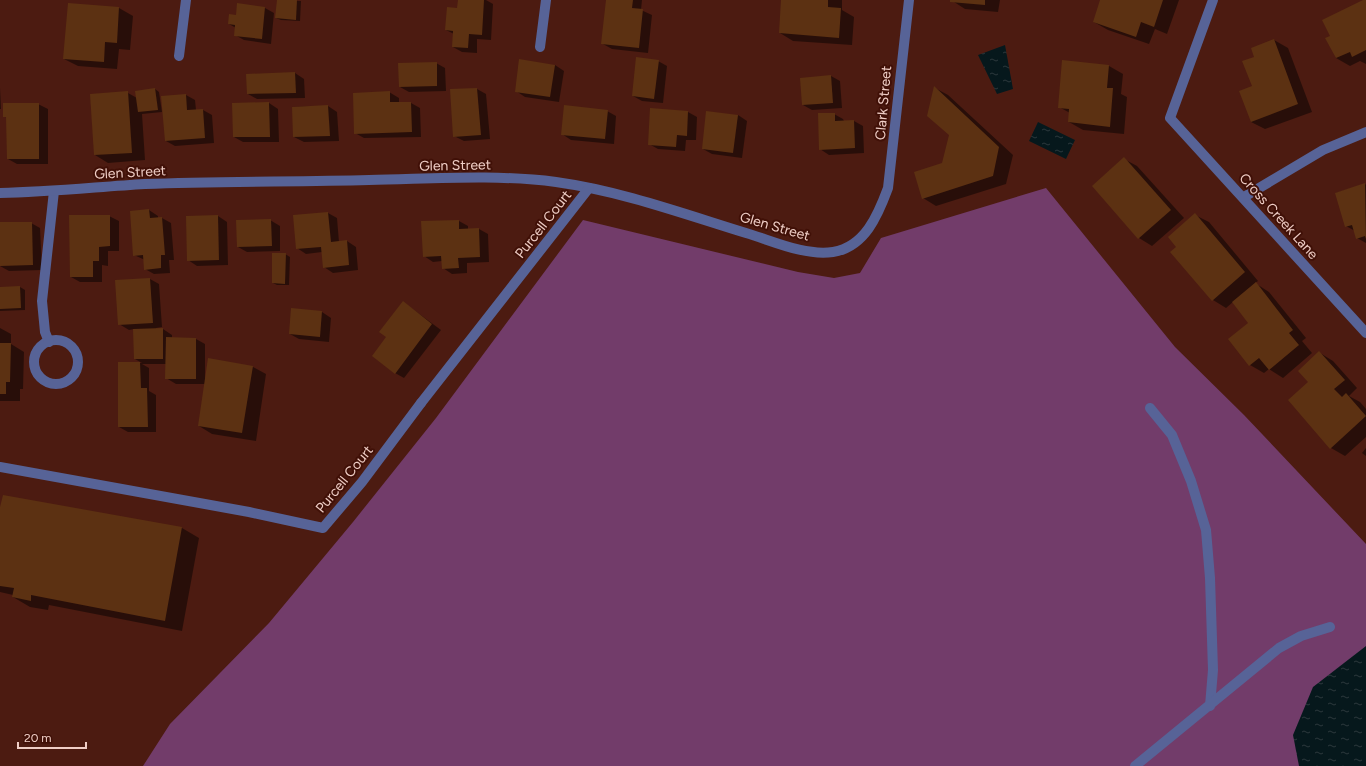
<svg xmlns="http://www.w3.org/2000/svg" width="1366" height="766" font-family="Figtree,sans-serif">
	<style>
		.grass { fill: #723c6a }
		.water { fill: url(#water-ripples) }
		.shadow { fill: #0007 }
		.building { fill: #5c3112 }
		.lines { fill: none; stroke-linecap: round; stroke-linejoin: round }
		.lane { stroke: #576397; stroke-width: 10 }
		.street { stroke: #576397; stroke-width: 10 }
		.labels { text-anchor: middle; stroke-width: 4; stroke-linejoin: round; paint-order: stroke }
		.street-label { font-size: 14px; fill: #efcec6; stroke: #401007 }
	</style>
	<defs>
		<pattern id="water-ripples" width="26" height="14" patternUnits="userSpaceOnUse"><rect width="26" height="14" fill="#06181c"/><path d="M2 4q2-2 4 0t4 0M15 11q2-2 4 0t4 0" fill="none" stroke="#2b383c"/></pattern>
	</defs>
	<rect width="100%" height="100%" fill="#4c1b11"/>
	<!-- grass -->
	<polygon class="grass" points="1046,188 1175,347 1244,415 1366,544 1366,766 143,766 170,724 269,623 353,522 436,418 583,220 798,272 834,278 860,273 881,238"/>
	<!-- water -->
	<g class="water">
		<polygon points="1005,45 1013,89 997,94 978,55"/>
		<polygon points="1038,122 1075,140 1066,159 1029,141"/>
		<polygon points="1366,646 1366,766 1299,766 1293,735 1313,687"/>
	</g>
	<!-- shadow -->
	<g class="shadow">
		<polygon points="278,0 301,1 300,21 281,20 276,18"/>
		<polygon points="459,0 486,0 493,4 491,40 477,39 477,53 462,52 453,47 454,34 446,30 458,9"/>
		<polygon points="607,0 642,0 641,10 652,15 648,53 612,49 603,44"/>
		<polygon points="782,0 842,0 842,10 854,17 852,45 793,41 780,33"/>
		<polygon points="951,0 1000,0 998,12 965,9"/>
		<polygon points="1101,0 1179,0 1167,34 1155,29 1149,44 1108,30 1094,22"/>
		<polygon points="1366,0 1366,64 1360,61 1350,66 1336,58 1331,36"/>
		<polygon points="69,4 119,8 133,16 130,50 119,49 117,69 78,66 64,59"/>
		<polygon points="265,8 274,13 271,44 244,40 235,35 236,28 229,24 236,16"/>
		<polygon points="1274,40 1288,48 1312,112 1265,129 1251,122 1255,58"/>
		<polygon points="658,61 667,66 663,103 642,101 633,96"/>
		<polygon points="1063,62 1109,66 1123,74 1121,94 1127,97 1124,134 1083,130 1069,122 1070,113 1059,107"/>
		<polygon points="436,63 445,68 446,91 409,92 400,87"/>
		<polygon points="555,65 564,71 559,102 525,97 516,91"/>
		<polygon points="295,73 304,79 305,98 257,99 248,94 247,75"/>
		<polygon points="831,76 840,81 842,108 812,110 803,105"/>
		<polygon points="0,88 1,109 0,109"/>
		<polygon points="935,88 948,95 1013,155 1006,184 936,206 923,198 943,164 950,135"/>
		<polygon points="155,89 159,92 162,112 142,114 145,160 108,163 95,155 128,93 137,98"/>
		<polygon points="477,89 486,94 490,139 464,141 454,136 451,90"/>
		<polygon points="389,92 399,98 399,103 411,103 420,108 421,137 364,138 355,133"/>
		<polygon points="186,95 195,100 196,110 203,110 212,115 214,143 175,146 166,141"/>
		<polygon points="269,103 278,109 279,142 243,142 234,137"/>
		<polygon points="38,104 48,109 48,164 17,164 8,159 7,118 4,116"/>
		<polygon points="328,106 337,112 339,141 304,142 294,137 293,107"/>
		<polygon points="607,111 616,116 614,144 571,140 562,134"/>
		<polygon points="688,112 697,117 696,140 686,140 685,151 658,149 649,144"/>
		<polygon points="834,114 843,119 844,121 854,121 863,126 864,153 829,155 820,149"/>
		<polygon points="738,115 747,121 742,158 712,154 703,149"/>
		<polygon points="1124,159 1137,166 1184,218 1152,246 1139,238"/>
		<polygon points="1365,184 1366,185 1366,243 1357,238 1355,231 1346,226 1336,193"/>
		<polygon points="149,210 158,216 158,218 162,218 171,223 174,260 169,260 170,273 154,274 145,269 145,260 134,255"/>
		<polygon points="328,213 337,218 339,242 347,241 356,247 358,270 333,273 324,267 322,252 306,254 297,248"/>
		<polygon points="1195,215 1209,222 1258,281 1255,283 1269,292 1306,338 1302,341 1312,353 1283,378 1269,369 1264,373 1250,365 1250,323 1233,302 1226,308 1213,300 1178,247"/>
		<polygon points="109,216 119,221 119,251 108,251 108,266 102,265 102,282 80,282 71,277"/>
		<polygon points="218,216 227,222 228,265 197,266 188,260"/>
		<polygon points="270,220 280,226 280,251 247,252 238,247"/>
		<polygon points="459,221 468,226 468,229 479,229 488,234 489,262 467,263 467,273 452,274 443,268 442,261 433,262 424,256"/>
		<polygon points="0,223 31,223 40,228 42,270 9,271 0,266"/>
		<polygon points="285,254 290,257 289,285 277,285 273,283"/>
		<polygon points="150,279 159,284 162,327 156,328 156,329 163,329 172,335 172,338 196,339 205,344 205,378 253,367 266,374 256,441 212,434 199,426 205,384 176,384 166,378 166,364 142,364 149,368 149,391 156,395 156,432 128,432 119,427 119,363 142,363 135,359 134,329 129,330 119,324"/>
		<polygon points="20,287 25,290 25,310 0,311 0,288"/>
		<polygon points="403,302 441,330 404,378 395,373 388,337"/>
		<polygon points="292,309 322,312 331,318 329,342 299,339 290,334"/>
		<polygon points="0,328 11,334 11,344 24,352 23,389 20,389 20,401 0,401"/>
		<polygon points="1320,353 1333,361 1357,388 1349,396 1360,402 1366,409 1366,437 1345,456 1331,448 1309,382"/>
		<polygon points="1366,448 1366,456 1362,453"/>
		<polygon points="0,512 182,528 199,538 182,631 49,605 48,610 30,607 13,597 13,595 0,592"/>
	</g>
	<!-- building -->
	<g class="building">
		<polygon points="277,0 297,0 296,20 275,18"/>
		<polygon points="458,0 484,0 482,35 469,34 468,48 452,47 453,31 445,30 447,7 457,8"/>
		<polygon points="606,0 633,0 632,8 643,9 639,48 601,44"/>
		<polygon points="781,0 828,0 828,7 841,8 839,38 779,33"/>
		<polygon points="950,0 985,0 985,5 950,2"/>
		<polygon points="1100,0 1163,0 1154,27 1141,22 1136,37 1093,22"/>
		<polygon points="1363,0 1366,0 1366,50 1352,57 1350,52 1336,58 1325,38 1330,36 1322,20"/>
		<polygon points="68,3 119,7 117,43 105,42 104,62 63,59"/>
		<polygon points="237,3 265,7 262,39 234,36 235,25 228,24 229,14 236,15"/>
		<polygon points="1274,39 1298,104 1251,122 1239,91 1252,86 1242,61 1254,57 1251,48"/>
		<polygon points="636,57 659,60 654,99 632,96"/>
		<polygon points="519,59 555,65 550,97 515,92"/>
		<polygon points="1062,60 1109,65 1107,88 1113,88 1110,127 1068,122 1069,109 1058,108"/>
		<polygon points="437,62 437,86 399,87 398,63"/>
		<polygon points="295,72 296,93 247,94 246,74"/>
		<polygon points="831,75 833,103 802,105 800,78"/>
		<polygon points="934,86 999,147 993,176 922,199 914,172 942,163 949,135 927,116"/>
		<polygon points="155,88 158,110 138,112 135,91"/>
		<polygon points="477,88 481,135 453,137 450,89"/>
		<polygon points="128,91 132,153 94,155 90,94"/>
		<polygon points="390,91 390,102 411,102 412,132 354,134 353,93"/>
		<polygon points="186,94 187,110 203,109 205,138 165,141 161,96"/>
		<polygon points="269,102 270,137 233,137 232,103"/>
		<polygon points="3,103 39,103 39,159 7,159 6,117 3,117"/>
		<polygon points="328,105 330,136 293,137 292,107"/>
		<polygon points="564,105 608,110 605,139 561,135"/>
		<polygon points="650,108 688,111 687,136 677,135 676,147 648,145"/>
		<polygon points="706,111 738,115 733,153 702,149"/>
		<polygon points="818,113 835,113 835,121 854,120 855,148 819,150"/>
		<polygon points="1124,157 1171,210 1138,239 1092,186"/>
		<polygon points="1365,183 1366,239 1365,236 1356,239 1352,225 1345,227 1335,193"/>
		<polygon points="149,209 150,218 162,217 165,255 161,255 161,268 144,270 143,255 133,256 130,211"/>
		<polygon points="328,212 331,242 347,240 349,265 323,268 321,247 296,249 293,215"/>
		<polygon points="1195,213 1245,272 1212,301 1170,252 1176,247 1168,237"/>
		<polygon points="69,215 110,215 110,246 99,247 99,261 93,261 93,277 70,277"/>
		<polygon points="218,215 219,260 187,261 186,216"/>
		<polygon points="271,219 272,246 237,247 236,220"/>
		<polygon points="459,220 459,229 479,228 480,257 458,258 459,268 442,269 441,256 423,257 421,221"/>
		<polygon points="0,222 32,222 33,265 0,266"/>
		<polygon points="272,253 286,253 285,284 272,283"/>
		<polygon points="150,278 153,323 118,325 115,280"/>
		<polygon points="1256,282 1293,330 1289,333 1299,345 1269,370 1259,358 1249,366 1228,339 1248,323 1232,302"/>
		<polygon points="20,286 21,308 0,309 0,287"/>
		<polygon points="403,301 432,324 395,374 372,356 386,337 379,332"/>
		<polygon points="291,308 322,311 320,337 289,334"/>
		<polygon points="163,328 163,359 134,359 133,329"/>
		<polygon points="166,337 196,338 196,379 165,379"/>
		<polygon points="0,343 11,343 10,382 6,382 6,394 0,394"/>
		<polygon points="1319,351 1345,380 1334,389 1342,397 1346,393 1366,416 1330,449 1288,400 1308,382 1298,371"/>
		<polygon points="208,358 253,366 242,433 198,426"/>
		<polygon points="118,362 140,362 141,388 147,388 148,427 118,427"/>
		<polygon points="3,495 182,527 165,621 31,595 31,601 12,597 14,588 0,586 0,507"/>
	</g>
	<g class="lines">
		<!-- lane -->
		<g class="lane">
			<circle cx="56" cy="362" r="22"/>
			<polyline points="49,342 45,332 42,301 54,191"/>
			<polyline points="1150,408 1172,435 1191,481 1206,530 1210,578 1213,670 1210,706"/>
			<polyline points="0,467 249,512 323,528 362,482 421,403"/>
			<polyline points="1135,766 1279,648 1301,636 1330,627"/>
		</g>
		<!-- street -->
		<g class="street">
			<polyline points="1213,0 1170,118 1366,333"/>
			<polyline points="540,47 546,0"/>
			<polyline points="179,56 186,0"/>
			<path d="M 0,193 C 48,192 96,187 145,184 C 219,181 295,182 369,180 C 431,179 495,174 556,182 C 621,191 684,214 746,233 C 773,241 804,256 833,252 C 865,247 878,215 888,188 L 909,0"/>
			<polyline points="1244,197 1323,150 1366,132"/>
			<polyline points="421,403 589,188"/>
		</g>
	</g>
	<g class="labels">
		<!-- street labels -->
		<g class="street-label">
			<text transform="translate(883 103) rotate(-85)" y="5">Clark Street</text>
			<text transform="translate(455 165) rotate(-1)" y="5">Glen Street</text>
			<text transform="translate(130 172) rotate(-3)" y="5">Glen Street</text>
			<text transform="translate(1279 216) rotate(48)" y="5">Cross Creek Lane</text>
			<text transform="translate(543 224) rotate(-52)" y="5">Purcell Court</text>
			<text transform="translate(775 226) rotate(16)" y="5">Glen Street</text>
			<text transform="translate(344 479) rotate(-51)" y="5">Purcell Court</text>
		</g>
	</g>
	<!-- scale -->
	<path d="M18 742v6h68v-6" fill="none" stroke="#efcec6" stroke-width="2"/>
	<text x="24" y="742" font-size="12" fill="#efcec6" stroke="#401007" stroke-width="3" paint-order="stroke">20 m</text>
</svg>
